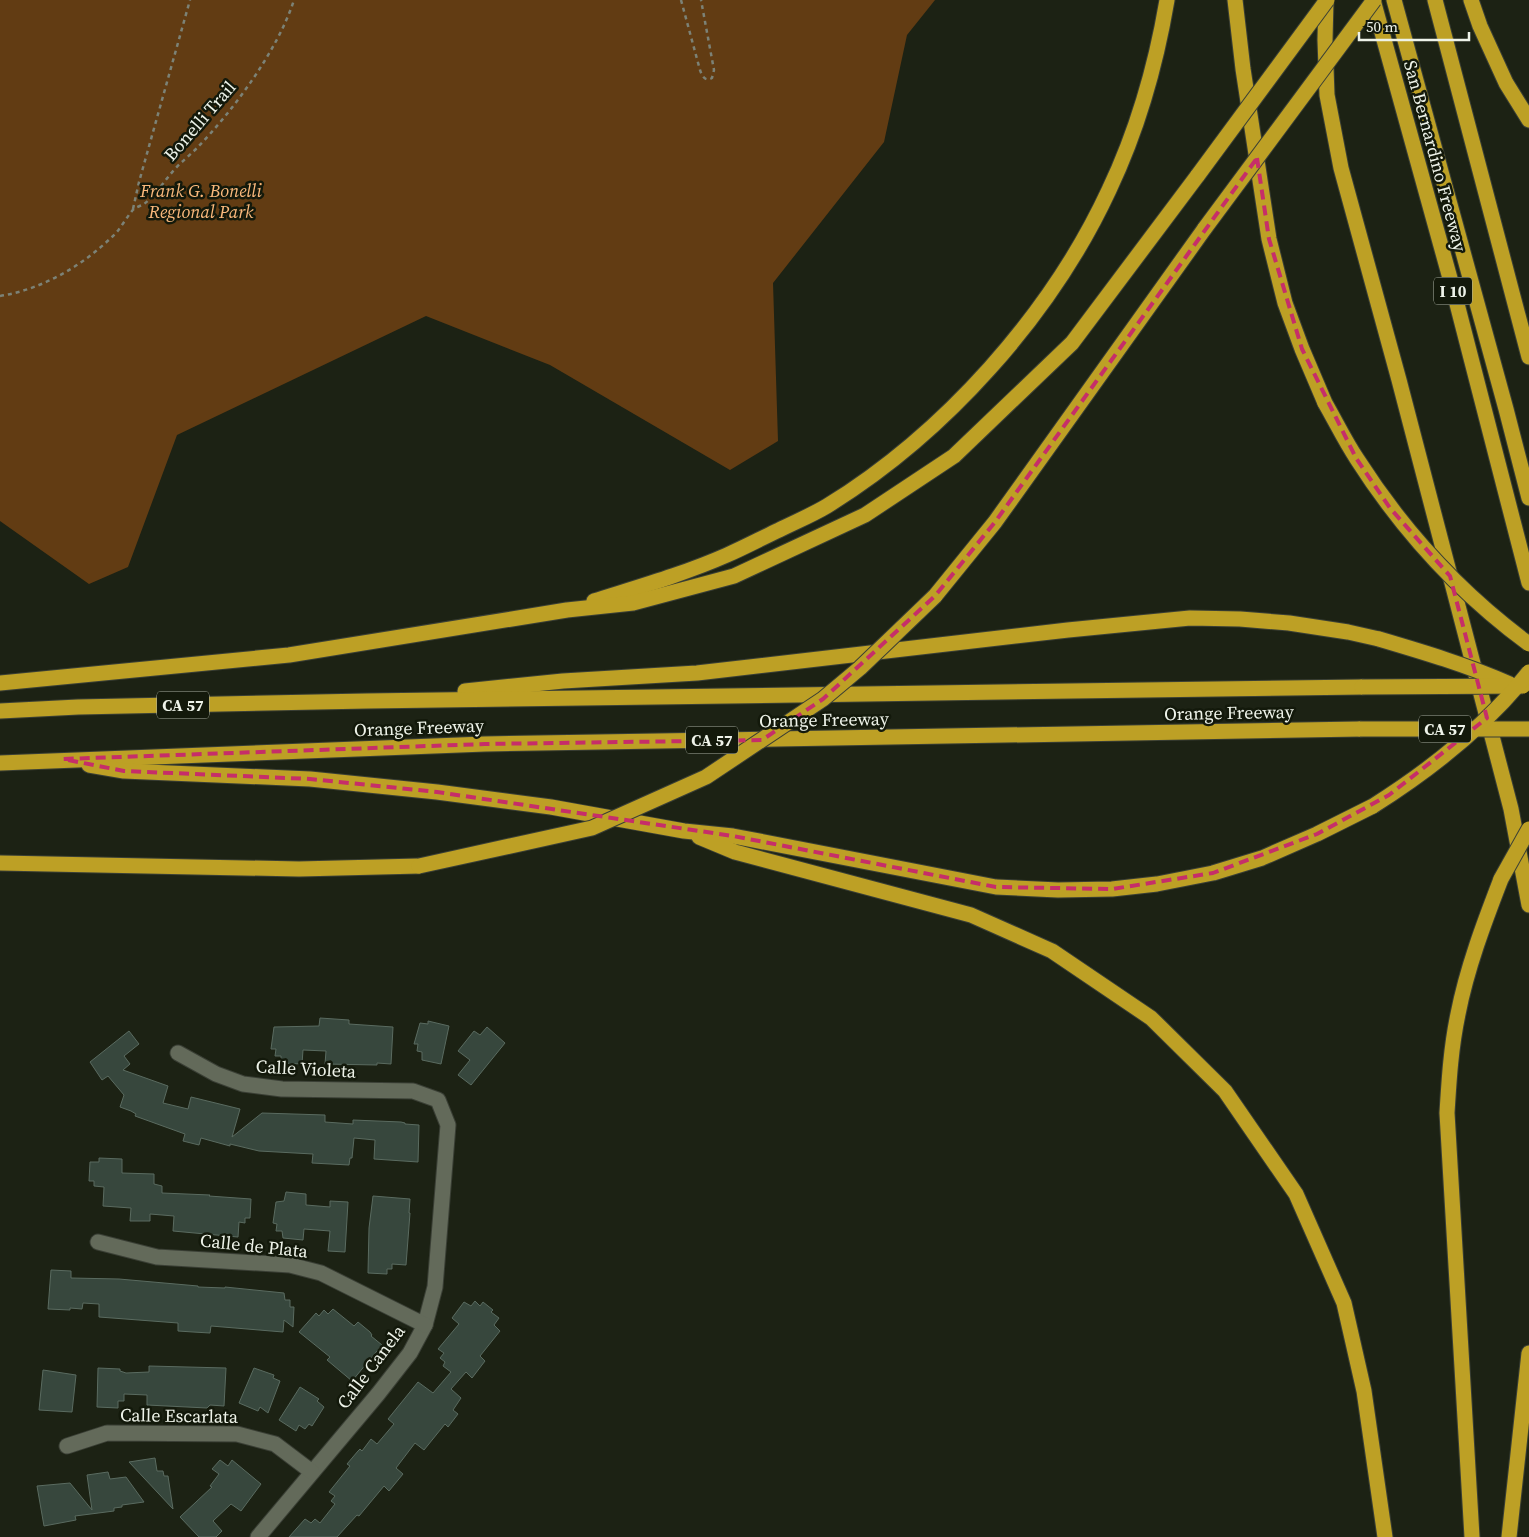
<svg xmlns="http://www.w3.org/2000/svg" width="1529" height="1537" font-family="'Source Serif 4',serif">
	<style>
		.green { fill: #623c13 }
		.building { fill: #37473d; stroke: #5a6b60 }
		.lines { fill: none; stroke-linecap: round; stroke-linejoin: round }
		.minor-casing { stroke: #3a3f35; stroke-width: 17 }
		.motorway-casing { stroke: #3a3f35; stroke-width: 17 }
		.path { stroke: #7c8276; stroke-width: 2.5; stroke-dasharray: 4 4; stroke-linecap: butt }
		.minor { stroke: #636a5a; stroke-width: 15 }
		.motorway { stroke: #bda025; stroke-width: 15 }
		.motorway-bridge-casing { stroke: #3a3f35; stroke-width: 17; stroke-linecap: butt }
		.motorway-bridge { stroke: #bda025; stroke-width: 15 }
		.marked { fill: none; stroke: #c62e69; stroke-width: 4; stroke-dasharray: 10 6; stroke-linejoin: round }
		.labels { text-anchor: middle; stroke-width: 5; stroke-linejoin: round; paint-order: stroke }
		.shield { fill: #13190b; stroke: #acb2a6; stroke-width: 1 }
		.shield-label { font-size: 16px; font-weight: bold; fill: #eef3e9 }
		.street-label { font-size: 18px; fill: #eef3e9; stroke: #13190b }
		.park-label { font-size: 18px; font-style: italic; fill: #fab97c; stroke: #13190b }
	</style>
	<rect width="100%" height="100%" fill="#1c2214"/>
	<!-- green -->
	<polygon class="green" points="0,0 935,0 907,35 884,142 773,283 778,441 730,470 550,365 426,316 177,435 128,567 89,584 0,521"/>
	<!-- building -->
	<g class="building">
		<polygon points="320,1018 349,1020 349,1024 393,1027 391,1064 377,1063 377,1065 325,1064 326,1051 303,1050 302,1064 281,1063 281,1056 275,1056 276,1049 271,1049 274,1027 319,1026"/>
		<polygon points="428,1021 449,1026 441,1064 422,1060 422,1052 417,1051 418,1044 414,1044 420,1023 428,1024"/>
		<polygon points="487,1027 505,1043 471,1085 458,1075 470,1060 458,1051 474,1031 480,1035"/>
		<polygon points="129,1031 139,1044 124,1056 130,1064 123,1070 168,1086 163,1103 188,1109 191,1097 240,1109 232,1137 262,1113 325,1115 325,1122 353,1124 353,1120 401,1122 405,1123 405,1124 419,1125 418,1162 374,1159 375,1140 354,1138 352,1158 350,1158 349,1165 312,1163 313,1154 259,1151 230,1144 230,1146 201,1138 199,1145 183,1141 185,1134 135,1116 136,1114 131,1111 120,1107 124,1095 108,1076 102,1080 90,1062"/>
		<polygon points="99,1158 122,1159 122,1173 154,1174 154,1184 162,1186 162,1193 210,1195 209,1196 251,1199 250,1218 245,1218 245,1223 239,1222 238,1237 173,1231 174,1216 150,1214 150,1221 130,1221 131,1208 103,1206 104,1187 94,1186 94,1181 89,1181 90,1162 99,1162"/>
		<polygon points="286,1192 306,1194 306,1205 330,1207 330,1201 348,1202 345,1252 328,1251 330,1231 304,1229 303,1240 283,1238 282,1231 276,1231 277,1224 273,1223 276,1202 284,1201"/>
		<polygon points="373,1196 410,1199 409,1213 410,1213 406,1265 392,1264 392,1269 387,1269 387,1274 368,1273 369,1228"/>
		<polygon points="51,1270 71,1271 71,1278 119,1279 198,1286 198,1287 225,1288 225,1287 284,1293 285,1300 290,1300 290,1307 294,1307 293,1327 284,1320 283,1332 211,1326 210,1333 193,1332 178,1331 178,1323 99,1317 99,1304 83,1303 82,1309 70,1308 70,1310 48,1309"/>
		<polygon points="475,1301 480,1306 483,1302 493,1310 491,1312 499,1318 494,1325 500,1331 480,1356 485,1361 472,1378 466,1372 451,1389 461,1398 453,1410 458,1414 448,1427 445,1424 424,1450 415,1443 396,1468 403,1474 389,1491 384,1486 359,1516 357,1515 337,1537 289,1537 305,1519 311,1523 315,1519 320,1523 335,1504 331,1501 335,1496 329,1492 350,1466 347,1464 358,1451 360,1449 362,1451 371,1439 377,1444 394,1424 388,1419 418,1382 433,1393 451,1372 443,1366 445,1362 440,1358 444,1353 438,1349 459,1324 452,1318 464,1302 471,1306"/>
		<polygon points="333,1309 354,1326 358,1322 370,1332 372,1335 371,1336 382,1345 352,1381 327,1360 330,1357 299,1332 316,1313 319,1316 324,1310 328,1314"/>
		<polygon points="149,1366 226,1368 224,1406 210,1405 207,1408 147,1405 147,1395 124,1394 124,1401 118,1401 118,1408 97,1407 98,1368 120,1369 120,1371 126,1373 149,1372"/>
		<polygon points="254,1368 274,1375 273,1378 280,1381 268,1413 260,1407 258,1411 239,1403"/>
		<polygon points="43,1370 76,1375 72,1412 39,1410"/>
		<polygon points="300,1387 319,1399 317,1401 324,1407 312,1426 309,1424 305,1429 299,1425 296,1431 279,1420"/>
		<polygon points="155,1458 157,1471 163,1471 164,1476 168,1476 173,1509 129,1462"/>
		<polygon points="220,1460 228,1466 232,1460 261,1484 241,1511 231,1504 213,1521 222,1531 216,1537 199,1537 180,1517 212,1487 210,1486 219,1474 212,1469"/>
		<polygon points="108,1472 110,1479 126,1477 144,1502 122,1505 122,1507 114,1508 114,1511 75,1516 76,1520 44,1526 37,1486 70,1483 92,1510 87,1475"/>
	</g>
	<g class="lines">
		<!-- minor casing -->
		<g class="minor-casing">
			<g id="minor">
				<polyline points="178,1053 216,1074 243,1084 282,1089 413,1091 438,1100 448,1125 435,1287 425,1325 410,1353 378,1394 258,1537"/>
				<polyline points="98,1242 157,1257 290,1265 321,1273 425,1325"/>
				<polyline points="67,1446 107,1433 237,1434 275,1444 312,1472"/>
			</g>
		</g>
		<!-- motorway casing -->
		<g class="motorway-casing">
			<g id="motorway">
				<polyline points="1235,0 1243,69 1269,239 1285,303 1302,349 1325,403"/>
				<polyline points="1326,0 1325,40 1327,95 1341,168 1399,380 1511,809 1529,905"/>
				<polyline points="1373,0 1456,300 1529,583"/>
				<polyline points="1394,0 1506,409 1529,498"/>
				<polyline points="1435,0 1529,357"/>
				<polyline points="1471,0 1480,26 1506,83 1529,120"/>
				<polyline points="935,596 995,522 1205,228"/>
				<path d="M 594,601 C 638,587 684,574 727,555 C 745,547 762,538 779,530 C 795,522 812,515 827,506 C 944,434 1051,315 1109,190 C 1137,131 1156,65 1167,0"/>
				<polyline points="0,683 289,655 567,610 633,603 734,576 865,515 954,456 1072,343 1198,175"/>
				<polyline points="465,691 563,681 697,673 1068,630 1190,618 1240,619 1289,623 1348,632 1379,639"/>
				<polyline points="0,711 78,707 367,701 1362,687"/>
				<polyline points="0,763 485,744 1360,729"/>
				<polyline points="89,765 124,771 310,779 437,792 551,807 684,831 733,836 996,887 1058,890 1112,889 1157,884 1213,873 1262,858 1317,834 1373,806"/>
				<polyline points="699,837 735,852 971,915 1052,951 1151,1018 1225,1091 1296,1194 1344,1303 1364,1391 1385,1537"/>
				<polyline points="0,863 299,869 419,866"/>
				<path d="M 1472,1537 L 1447,1113 C 1449,1080 1451,1047 1458,1014 C 1467,968 1484,923 1501,879"/>
				<polyline points="1509,1537 1529,1353"/>
			</g>
		</g>
		<!-- path -->
		<g class="path">
			<path d="M 681,0 L 700,70 C 702,76 705,82 712,78 L 714,70 L 701,0"/>
			<polyline points="133,209 139,182 190,0"/>
			<path d="M 0,296 C 43,289 82,266 113,236 C 120,230 129,213 134,209 C 136,207 141,206 144,204 C 156,195 164,181 174,170 C 181,162 189,156 196,149 C 233,111 278,50 294,0"/>
		</g>
		<!-- minor -->
		<use href="#minor" class="minor"/>
		<!-- motorway -->
		<use href="#motorway" class="motorway"/>
		<!-- motorway-bridge casing -->
		<g class="motorway-bridge-casing">
			<g id="motorway-bridge">
				<polyline points="1198,175 1327,0"/>
				<polyline points="1205,228 1374,0"/>
				<path d="M 1325,403 C 1336,422 1345,441 1357,459 C 1403,531 1461,594 1529,644"/>
				<path d="M 1379,639 C 1423,652 1467,665 1510,684"/>
				<polyline points="1362,687 1523,686"/>
				<polyline points="1360,729 1529,729"/>
				<path d="M 1373,806 C 1430,770 1487,725 1529,672"/>
				<polyline points="419,866 592,828 706,777 823,699 860,668 935,596"/>
				<polyline points="1501,879 1529,829"/>
			</g>
		</g>
		<!-- motorway-bridge -->
		<use href="#motorway-bridge" class="motorway-bridge"/>
	</g>
	<!-- marked area -->
	<path class="marked" d="M 1257,158 L 1269,239 L 1302,349 L 1356,458 L 1390,508 L 1450,576 L 1487,718 L 1389,795 L 1317,834 L 1213,873 L 1112,889 L 996,887 L 733,836 L 437,792 L 310,779 L 124,771 L 63,759 L 485,744 L 762,740 L 823,699 L 935,596 L 995,522 Z"/>
	<g class="labels">
		<!-- shield labels -->
		<g class="shield">
			<rect x="1434" y="277.5" width="38" height="27" rx="4"/>
			<rect x="157" y="691.5" width="52" height="27" rx="4"/>
			<rect x="1419" y="715.5" width="52" height="27" rx="4"/>
			<rect x="686" y="726.5" width="52" height="27" rx="4"/>
		</g>
		<g class="shield-label">
			<text x="1453" y="297">I 10</text>
			<text x="183" y="711">CA 57</text>
			<text x="1445" y="735">CA 57</text>
			<text x="712" y="746">CA 57</text>
		</g>
		<!-- street labels -->
		<g class="street-label">
			<text transform="translate(200 121) rotate(-49)" y="6">Bonelli Trail</text>
			<text transform="translate(1435 156) rotate(75)" y="6">San Bernardino Freeway</text>
			<text transform="translate(1229 713) rotate(-1)" y="6">Orange Freeway</text>
			<text transform="translate(824 720) rotate(-1)" y="6">Orange Freeway</text>
			<text transform="translate(419 728) rotate(-2)" y="6">Orange Freeway</text>
			<text transform="translate(306 1069) rotate(3)" y="6">Calle Violeta</text>
			<text transform="translate(254 1246) rotate(6)" y="6">Calle de Plata</text>
			<text transform="translate(371 1367) rotate(-53)" y="6">Calle Canela</text>
			<text transform="translate(179 1416) rotate(1)" y="6">Calle Escarlata</text>
		</g>
		<!-- park labels -->
		<g class="park-label">
			<text x="201" y="197">Frank G. Bonelli<tspan x="201" dy="21">Regional Park</tspan></text>
		</g>
	</g>
	<!-- scale -->
	<path d="M1359 32v8h110v-8" fill="none" stroke="#eef3e9" stroke-width="2.5"/>
	<text x="1366" y="32" font-size="15" fill="#eef3e9" stroke="#13190b" stroke-width="4" paint-order="stroke">50 m</text>
</svg>
